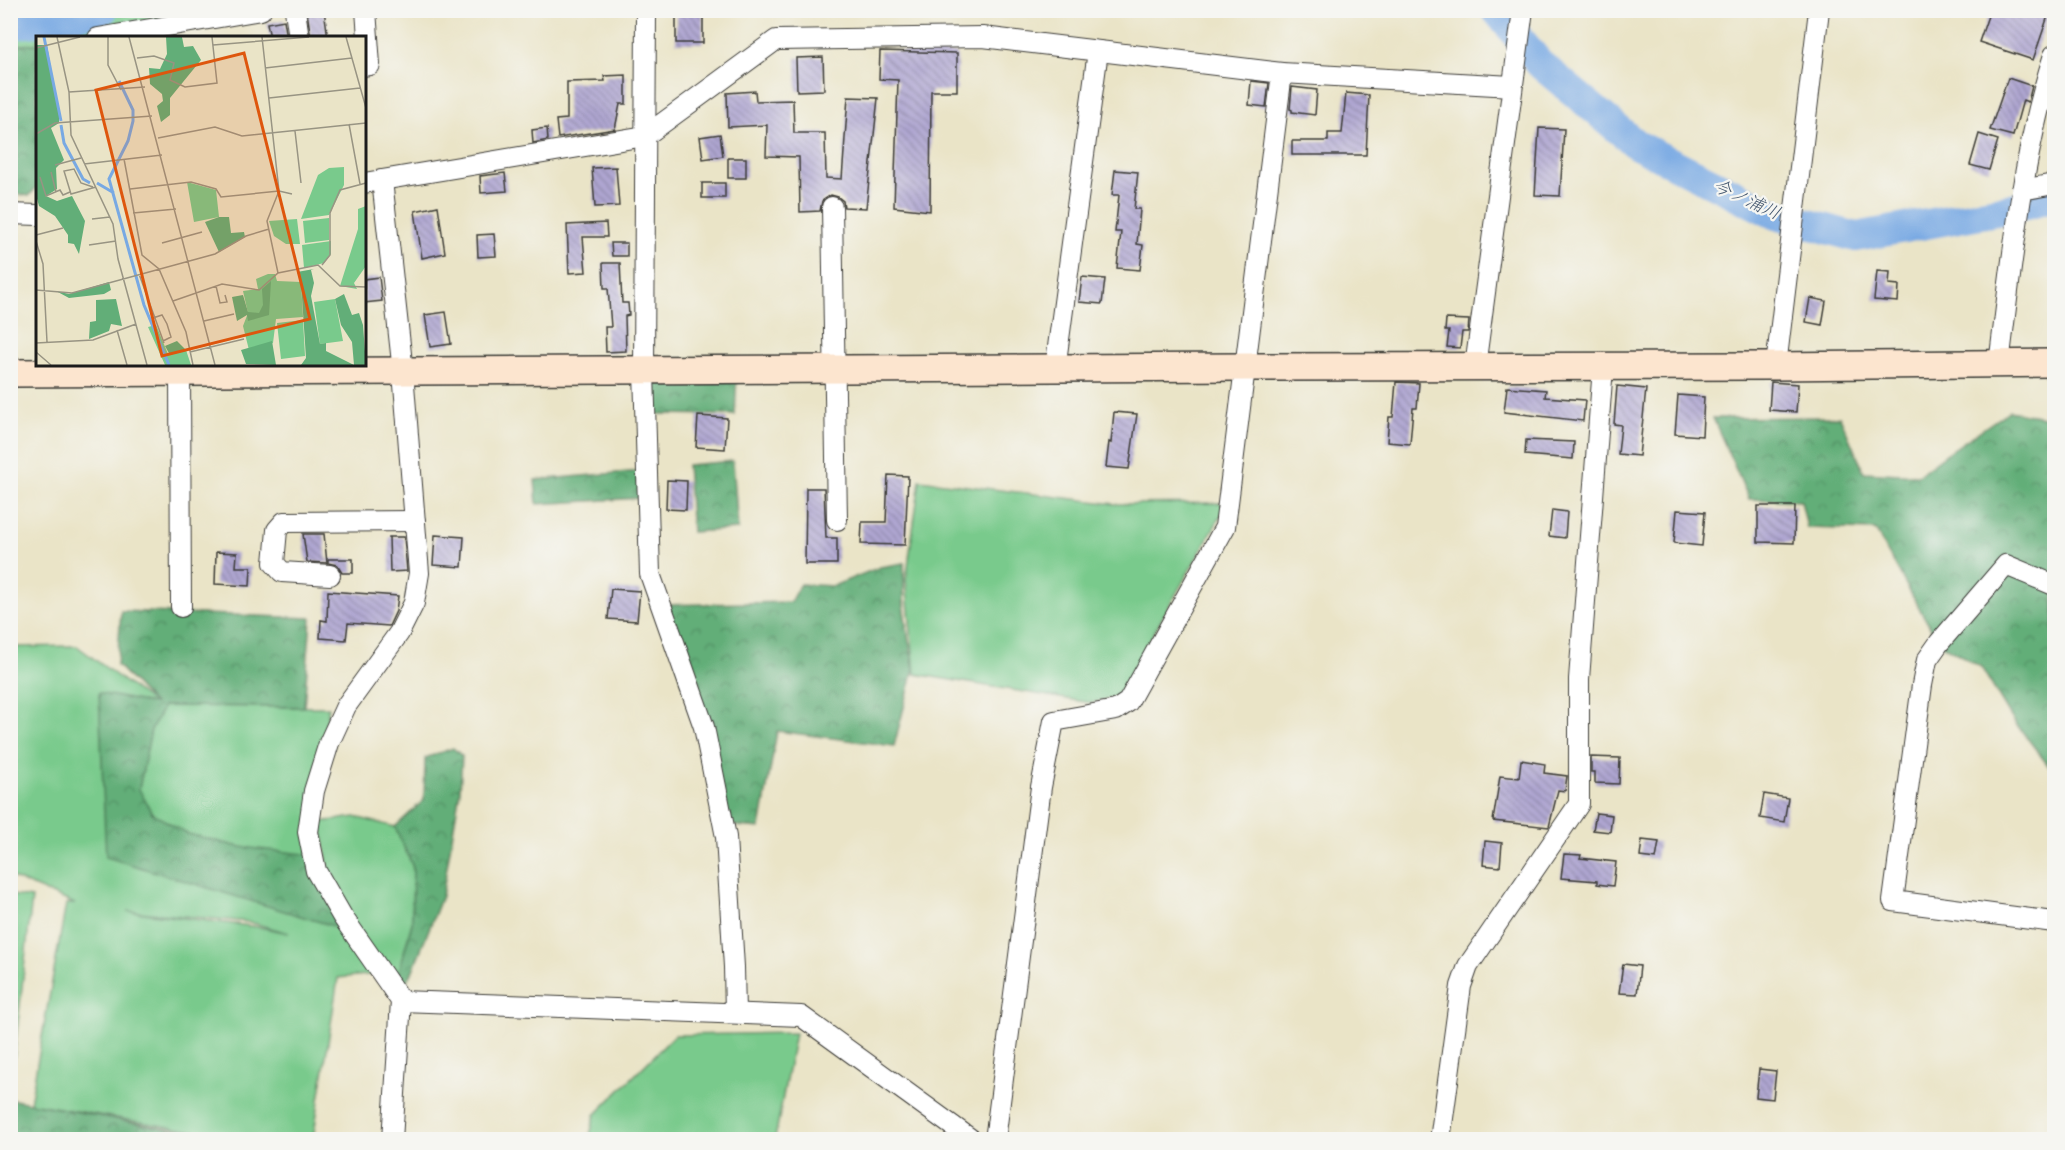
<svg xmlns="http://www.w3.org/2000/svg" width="2065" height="1150" font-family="'Shantell Sans','Klee One',sans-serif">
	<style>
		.green { fill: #79ca8c; stroke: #4a7354; stroke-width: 1.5; fill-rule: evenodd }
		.forest { fill: url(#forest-crowns); stroke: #3f654a; stroke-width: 1.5 }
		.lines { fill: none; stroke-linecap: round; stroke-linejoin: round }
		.river { stroke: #78a9e3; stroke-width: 30 }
		.building { fill: url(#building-back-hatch) }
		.street-casing { stroke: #3b3a36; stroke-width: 22 }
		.secondary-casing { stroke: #3b3a36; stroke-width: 30 }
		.street { stroke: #fff; stroke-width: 20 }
		.secondary { stroke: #fce5cf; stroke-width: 27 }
		.labels { text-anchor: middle; stroke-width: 4.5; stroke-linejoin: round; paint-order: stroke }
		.water-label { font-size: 18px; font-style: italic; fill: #41546c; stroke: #f6f6f2 }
		.inset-river { fill: none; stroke: #78a9e3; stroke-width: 3 }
		.inset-road { fill: none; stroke: #989483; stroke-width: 1.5 }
		.view { fill: #de560d; fill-opacity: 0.15; stroke: #de560d; stroke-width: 3 }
		.inset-edge { fill: none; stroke: #1c1c1c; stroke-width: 3 }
	</style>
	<defs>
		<pattern id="forest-crowns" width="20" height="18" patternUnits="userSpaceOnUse" patternTransform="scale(1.5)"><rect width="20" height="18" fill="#62ae78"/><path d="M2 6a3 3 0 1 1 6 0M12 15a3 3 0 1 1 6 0" fill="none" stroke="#508d62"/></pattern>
		<pattern id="building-back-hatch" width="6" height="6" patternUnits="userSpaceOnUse" patternTransform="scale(1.5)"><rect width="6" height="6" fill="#afa6d1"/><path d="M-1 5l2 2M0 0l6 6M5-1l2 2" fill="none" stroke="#8e86a9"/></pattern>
	</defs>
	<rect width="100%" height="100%" fill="#f6f6f2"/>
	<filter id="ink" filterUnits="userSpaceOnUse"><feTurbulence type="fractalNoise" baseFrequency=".0167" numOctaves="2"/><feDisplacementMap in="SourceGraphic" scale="12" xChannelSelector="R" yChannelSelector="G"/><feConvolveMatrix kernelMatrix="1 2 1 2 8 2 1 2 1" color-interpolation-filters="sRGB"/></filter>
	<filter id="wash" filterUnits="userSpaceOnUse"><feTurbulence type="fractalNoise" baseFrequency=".008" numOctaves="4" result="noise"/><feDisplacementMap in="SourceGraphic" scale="24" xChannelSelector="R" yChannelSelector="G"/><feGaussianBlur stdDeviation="1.35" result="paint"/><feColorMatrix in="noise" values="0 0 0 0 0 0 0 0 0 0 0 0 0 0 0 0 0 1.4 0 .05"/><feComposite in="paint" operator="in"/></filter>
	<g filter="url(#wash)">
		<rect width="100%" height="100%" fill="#eae4c7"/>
		<!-- green -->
		<g class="green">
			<polygon points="11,11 237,11 237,14 80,37 38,38 37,44 11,46"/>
			<polygon points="920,480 1115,504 1228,503 1117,697 1091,703 915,674 906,580"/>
			<path d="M 77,646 L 157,706 L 329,707 L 314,791 L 313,855 L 331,887 L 321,822 L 355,817 L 395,827 L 413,867 L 412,923 L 397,979 L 376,974 L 338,978 L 314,1133 L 306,1139 L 239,1139 L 30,1103 L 66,904 L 75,904 L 11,877 L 11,647 ZM 127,911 L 249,922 L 289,933 L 259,927 Z"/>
			<polygon points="11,895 32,898 11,1085 10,895"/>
			<polygon points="795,1033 775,1139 589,1139 595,1115 675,1035"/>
		</g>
		<!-- forest -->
		<g class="forest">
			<polygon points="37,44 37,187 29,196 11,193 11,51 19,45"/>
			<polygon points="648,374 737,374 735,415 649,414"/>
			<polygon points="2009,411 2054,419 2054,773 2011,717 1981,667 1939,643 1875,530 1807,528 1801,501 1749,499 1713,418 1840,417 1864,472 1918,475 1946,454"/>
			<polygon points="733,461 738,529 692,532 687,465"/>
			<polygon points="640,471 641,498 537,504 535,480"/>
			<polygon points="904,563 904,611 914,669 894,746 777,731 760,828 723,825 661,605 790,602 800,584 833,586 880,567"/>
			<polygon points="121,611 311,618 304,707 164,706 151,730 139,789 152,813 188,834 240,847 313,855 353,932 106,857 99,693 154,704 117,665"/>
			<polygon points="453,748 462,756 460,791 442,896 411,975 399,989 397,979 412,923 413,867 395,827 424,800 425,758"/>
			<polygon points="10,1099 30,1103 222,1139 11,1139"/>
		</g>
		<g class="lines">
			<!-- river -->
			<g class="river">
				<polyline points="1496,10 1541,65 1637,145 1776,215 1856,237 2013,208 2054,196"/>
				<polyline points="10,25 53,20 103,10"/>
			</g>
		</g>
		<g id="blocks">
			<!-- building -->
			<g class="building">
				<polygon points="315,10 324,10 328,38 311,38 307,12"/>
				<rect x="676" y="10" width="27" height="33"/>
				<polygon points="1990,10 2050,10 2033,60 1979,42"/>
				<polygon points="284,20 287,38 270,38 267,23"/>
				<polygon points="880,51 957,53 957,91 931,91 930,211 894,207 898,80 879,79"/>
				<polygon points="823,57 824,90 797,91 796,58"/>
				<polygon points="626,75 626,104 620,104 615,129 558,138 556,120 567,119 567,82 605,81 604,76"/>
				<polygon points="2008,78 2032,86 2028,102 2023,100 2013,136 1990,130"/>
				<polygon points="1251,81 1269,83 1266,107 1249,105"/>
				<polygon points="1292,87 1317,90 1315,115 1292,112 1292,110 1290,109"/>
				<polygon points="755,91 756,101 793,100 794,133 825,133 826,178 842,179 848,97 878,98 866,208 844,207 843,201 838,197 831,195 822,201 820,211 800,212 799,157 766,156 767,125 728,127 727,93"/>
				<polygon points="1346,93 1369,95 1366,155 1292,155 1292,141 1328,141 1328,133 1342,133"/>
				<polygon points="547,128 548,140 533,143 532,130"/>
				<polygon points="1539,128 1564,129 1560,196 1535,195"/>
				<polygon points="720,134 723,156 703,159 700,137"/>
				<polygon points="1979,134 1998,140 1989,170 1970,165"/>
				<rect x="728" y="158" width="18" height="20"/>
				<polygon points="616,167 619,206 595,207 592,168"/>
				<polygon points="1115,170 1138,172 1134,209 1140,209 1137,244 1143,245 1140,270 1117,268 1121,232 1115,232 1119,195 1112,195"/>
				<polygon points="505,173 507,191 481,193 480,176"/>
				<rect x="702" y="183" width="23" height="15"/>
				<polygon points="438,206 445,253 422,258 415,211"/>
				<polygon points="606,223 607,237 583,237 586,272 569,273 567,225"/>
				<polygon points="494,234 496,256 478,257 477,235"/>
				<polygon points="611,243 627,243 627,256 612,256"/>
				<polygon points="603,263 620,263 622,303 628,303 629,315 625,316 626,351 606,352 605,327 611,327 608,288 604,288"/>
				<polygon points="1877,271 1890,272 1889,284 1899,285 1898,302 1874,300"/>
				<polygon points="379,277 382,301 364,303 364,279"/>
				<polygon points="1082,277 1105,279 1102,304 1079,302"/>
				<polygon points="1810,298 1826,301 1822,325 1806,322"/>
				<polygon points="446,312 451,344 430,347 425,315"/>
				<polygon points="1446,319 1469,320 1468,332 1462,332 1460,348 1447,347 1449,331 1445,331"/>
				<polygon points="1396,382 1419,383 1417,408 1413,408 1410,444 1387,442 1389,417 1393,417"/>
				<polygon points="1771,382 1798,384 1796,412 1769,410"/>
				<polygon points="1617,386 1646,389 1639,456 1618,454 1621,425 1614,424"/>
				<polygon points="1507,387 1546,390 1545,397 1585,400 1583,421 1504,412"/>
				<polygon points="1678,395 1704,397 1702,436 1675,434"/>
				<polygon points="1114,412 1137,414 1129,469 1106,467 1109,442 1111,443"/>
				<polygon points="698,416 727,418 725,449 696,447"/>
				<polygon points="1526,440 1574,442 1573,459 1525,455"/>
				<polygon points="888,475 908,476 905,545 861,544 862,522 886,522"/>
				<polygon points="667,480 687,481 686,510 666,509"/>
				<polygon points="806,488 824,488 826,538 837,538 837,564 805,564"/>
				<polygon points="1758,506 1795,506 1794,543 1758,542"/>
				<polygon points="1552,510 1567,512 1565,538 1549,536"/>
				<polygon points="1677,510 1705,512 1702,546 1674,543"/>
				<polygon points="303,534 324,534 327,563 307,562"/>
				<polygon points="435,535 464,537 462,567 433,565"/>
				<polygon points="389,537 404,537 407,571 390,572"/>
				<polygon points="216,552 237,553 236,567 251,567 250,586 215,584"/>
				<polygon points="328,559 353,559 353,573 342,573 337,565 328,563"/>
				<polygon points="611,589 640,591 637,621 608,619"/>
				<polygon points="328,591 398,596 396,611 389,626 348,623 346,640 320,638 321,620 327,621"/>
				<polygon points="1591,757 1620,758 1619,784 1595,783 1595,772 1591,772"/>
				<polygon points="1521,760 1545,764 1544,773 1567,776 1565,791 1558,790 1549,827 1493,821 1500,776 1519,778"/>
				<polygon points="1764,794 1788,798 1784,822 1760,818"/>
				<polygon points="1596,813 1612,815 1610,832 1593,830"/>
				<polygon points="1642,840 1659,842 1656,859 1640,857"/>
				<polygon points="1485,841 1502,843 1500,867 1483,865"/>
				<polygon points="1564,854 1581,855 1580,858 1616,862 1613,886 1597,884 1597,881 1561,878"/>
				<polygon points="1623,964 1640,966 1637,994 1619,993"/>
				<polygon points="1759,1069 1776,1071 1773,1099 1756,1097"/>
			</g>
		</g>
	</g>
	<g filter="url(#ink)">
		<use href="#blocks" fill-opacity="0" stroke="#3b3a36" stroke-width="1.5"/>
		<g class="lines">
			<!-- street casing -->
			<g class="street-casing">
				<g id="street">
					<polyline points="295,10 299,38"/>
					<polyline points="646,10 644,371 650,574 704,727 726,837 734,967 735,1013"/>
					<polyline points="98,38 261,10"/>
					<polyline points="364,66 370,65 366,10"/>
					<polyline points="382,180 403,372 419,573 414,603 399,633 346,706 329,743 314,791 308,832 316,871 342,916 401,1001 392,1140"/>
					<polyline points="364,183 645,136 776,40 983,37 1282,73 1512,86"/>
					<polyline points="2022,190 2054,184"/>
					<polyline points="832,207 837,520"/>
					<polyline points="10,214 38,215"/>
					<path d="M 1999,364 C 2012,261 2022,154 2054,55"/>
					<polyline points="1776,366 1819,10"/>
					<polyline points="1475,367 1523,10"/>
					<polyline points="1055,369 1098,51"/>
					<polyline points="180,373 181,607"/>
					<polyline points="330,575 282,572 274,563 277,530 284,522 415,521"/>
					<polyline points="2054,585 2006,565 1939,643 1927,660 1922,685 1893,901 2054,922"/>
					<polyline points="401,1001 801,1016 972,1140"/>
					<polyline points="995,1140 1041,787 1054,721 1116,710 1128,702 1225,527 1282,73"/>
					<polyline points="1440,1140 1461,986 1468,966 1579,804 1579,679 1603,367"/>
				</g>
			</g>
			<!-- secondary casing -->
			<g class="secondary-casing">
				<polyline id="secondary" points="10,373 1246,367 1776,366 2054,363"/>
			</g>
			<!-- street -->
			<use href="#street" class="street"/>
			<!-- secondary -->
			<use href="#secondary" class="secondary"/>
		</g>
	</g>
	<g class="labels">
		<!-- water labels -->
		<g class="water-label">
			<text transform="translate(1747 199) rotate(25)" y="6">今ノ浦川</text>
		</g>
	</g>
	<!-- overview -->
	<g transform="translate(36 36)">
		<rect width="330" height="330" fill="#eae4c7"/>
		<path d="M 308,131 L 308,149 L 293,179 L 265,183 L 282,139 L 293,132 ZM 151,146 L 180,154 L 183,181 L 158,186 ZM 330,170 L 330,230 L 318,247 L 321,253 L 304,250 L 322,193 L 322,173 ZM 293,182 L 293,204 L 269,207 L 267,185 ZM 261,183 L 264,208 L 250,208 L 238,200 L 233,185 ZM 295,205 L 295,218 L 288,227 L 268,232 L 266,209 ZM 232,238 L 239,238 L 241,245 L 265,246 L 267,281 L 240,283 L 237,307 L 213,314 L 207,290 L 212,277 L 207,255 L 222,253 L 220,243 ZM 299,263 L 307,305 L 284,308 L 278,266 ZM 267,284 L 269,320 L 245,323 L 241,287 ZM 120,289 L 132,318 L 150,314 L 155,329 L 129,329 L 112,291 Z" fill="#79ca8c"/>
		<path d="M 130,1 L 146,1 L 148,11 L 157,10 L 165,24 L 134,62 L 134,79 L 125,86 L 121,70 L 127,65 L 126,58 L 114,48 L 113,32 L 124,33 L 131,18 ZM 0,9 L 11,9 L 23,79 L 23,87 L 15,92 L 28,124 L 20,132 L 21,153 L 10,160 L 21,165 L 36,160 L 49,185 L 43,218 L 38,208 L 32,207 L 32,199 L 19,180 L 3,170 L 0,159 ZM 183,181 L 193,181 L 195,197 L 208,196 L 209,201 L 183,216 L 169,186 ZM 278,233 L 275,234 L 278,247 L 275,260 L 284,308 L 290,307 L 290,315 L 318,329 L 316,306 L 305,289 L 299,263 L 308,258 L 316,279 L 323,277 L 327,289 L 330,329 L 265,329 L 270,322 L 265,246 L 261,236 ZM 235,245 L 233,279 L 212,285 L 211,279 L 201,285 L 196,261 L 207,259 L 212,276 L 223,277 L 227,269 L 226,253 ZM 73,246 L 75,254 L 68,258 L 33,262 L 20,255 L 33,258 ZM 80,263 L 86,290 L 75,288 L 73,295 L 53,303 L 54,286 L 60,285 L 60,264 ZM 141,305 L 150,314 L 134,319 L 129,310 ZM 236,305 L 240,329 L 210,328 L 205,314 Z" fill="#62ae78"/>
		<path class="inset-river" d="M 8,1 L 25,85M 83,45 L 97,74 L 97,85 L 92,105 L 73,143 L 108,269 L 133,329M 25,89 L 28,107 L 47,143 L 54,147M 61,147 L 78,157"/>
		<path class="inset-road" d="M 21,1 L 33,56 L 35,99 L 77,188 L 82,223 L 111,329M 72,1 L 72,29 L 85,54M 93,1 L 179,329M 226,1 L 243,155 L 231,185 L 242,237M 310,1 L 330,72M 177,9 L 273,1M 0,12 L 44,1M 101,22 L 118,20 L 138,27 L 134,44 L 149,51 L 181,47 L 176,1M 229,32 L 316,22M 33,56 L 109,51M 233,62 L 324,52M 313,88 L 324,148M 259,95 L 265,147M 0,98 L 19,87 L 116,80M 122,102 L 179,91 L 206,100 L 330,87M 88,123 L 106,219 L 123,233 L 150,296 L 157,329M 48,128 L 126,119M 19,129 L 45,122M 15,136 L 20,156M 4,141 L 10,160 L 24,154 L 27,159 L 34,156M 57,151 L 45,147 L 38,133 L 28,135 L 35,158 L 60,151M 94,153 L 155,146 L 180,153 L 185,161 L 243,155 L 256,158M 97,177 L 140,173M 56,183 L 74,181M 0,199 L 27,192M 0,205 L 7,228 L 11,306M 126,207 L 166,196M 53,209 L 80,205M 286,229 L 294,219 L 294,177 L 304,154 L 330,147M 103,238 L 128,307M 180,250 L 184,267 L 191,266 L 189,259M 0,254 L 36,257 L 179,218 L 210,200 L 233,193M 137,265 L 186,248 L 223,254 L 242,237 L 282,229 L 304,250 L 330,251M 117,282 L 126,279 L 131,288 L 135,301 L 127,305M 168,285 L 198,278M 81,294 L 91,329M 0,307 L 57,304 L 100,288M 0,316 L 15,329M 154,316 L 208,303"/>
		<path class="view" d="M 208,17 L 274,283 L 126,320 L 60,54 Z"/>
		<rect width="330" height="330" class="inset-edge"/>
	</g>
	<!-- margin -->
	<rect width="2065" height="1150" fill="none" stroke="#f6f6f2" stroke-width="36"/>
</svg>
